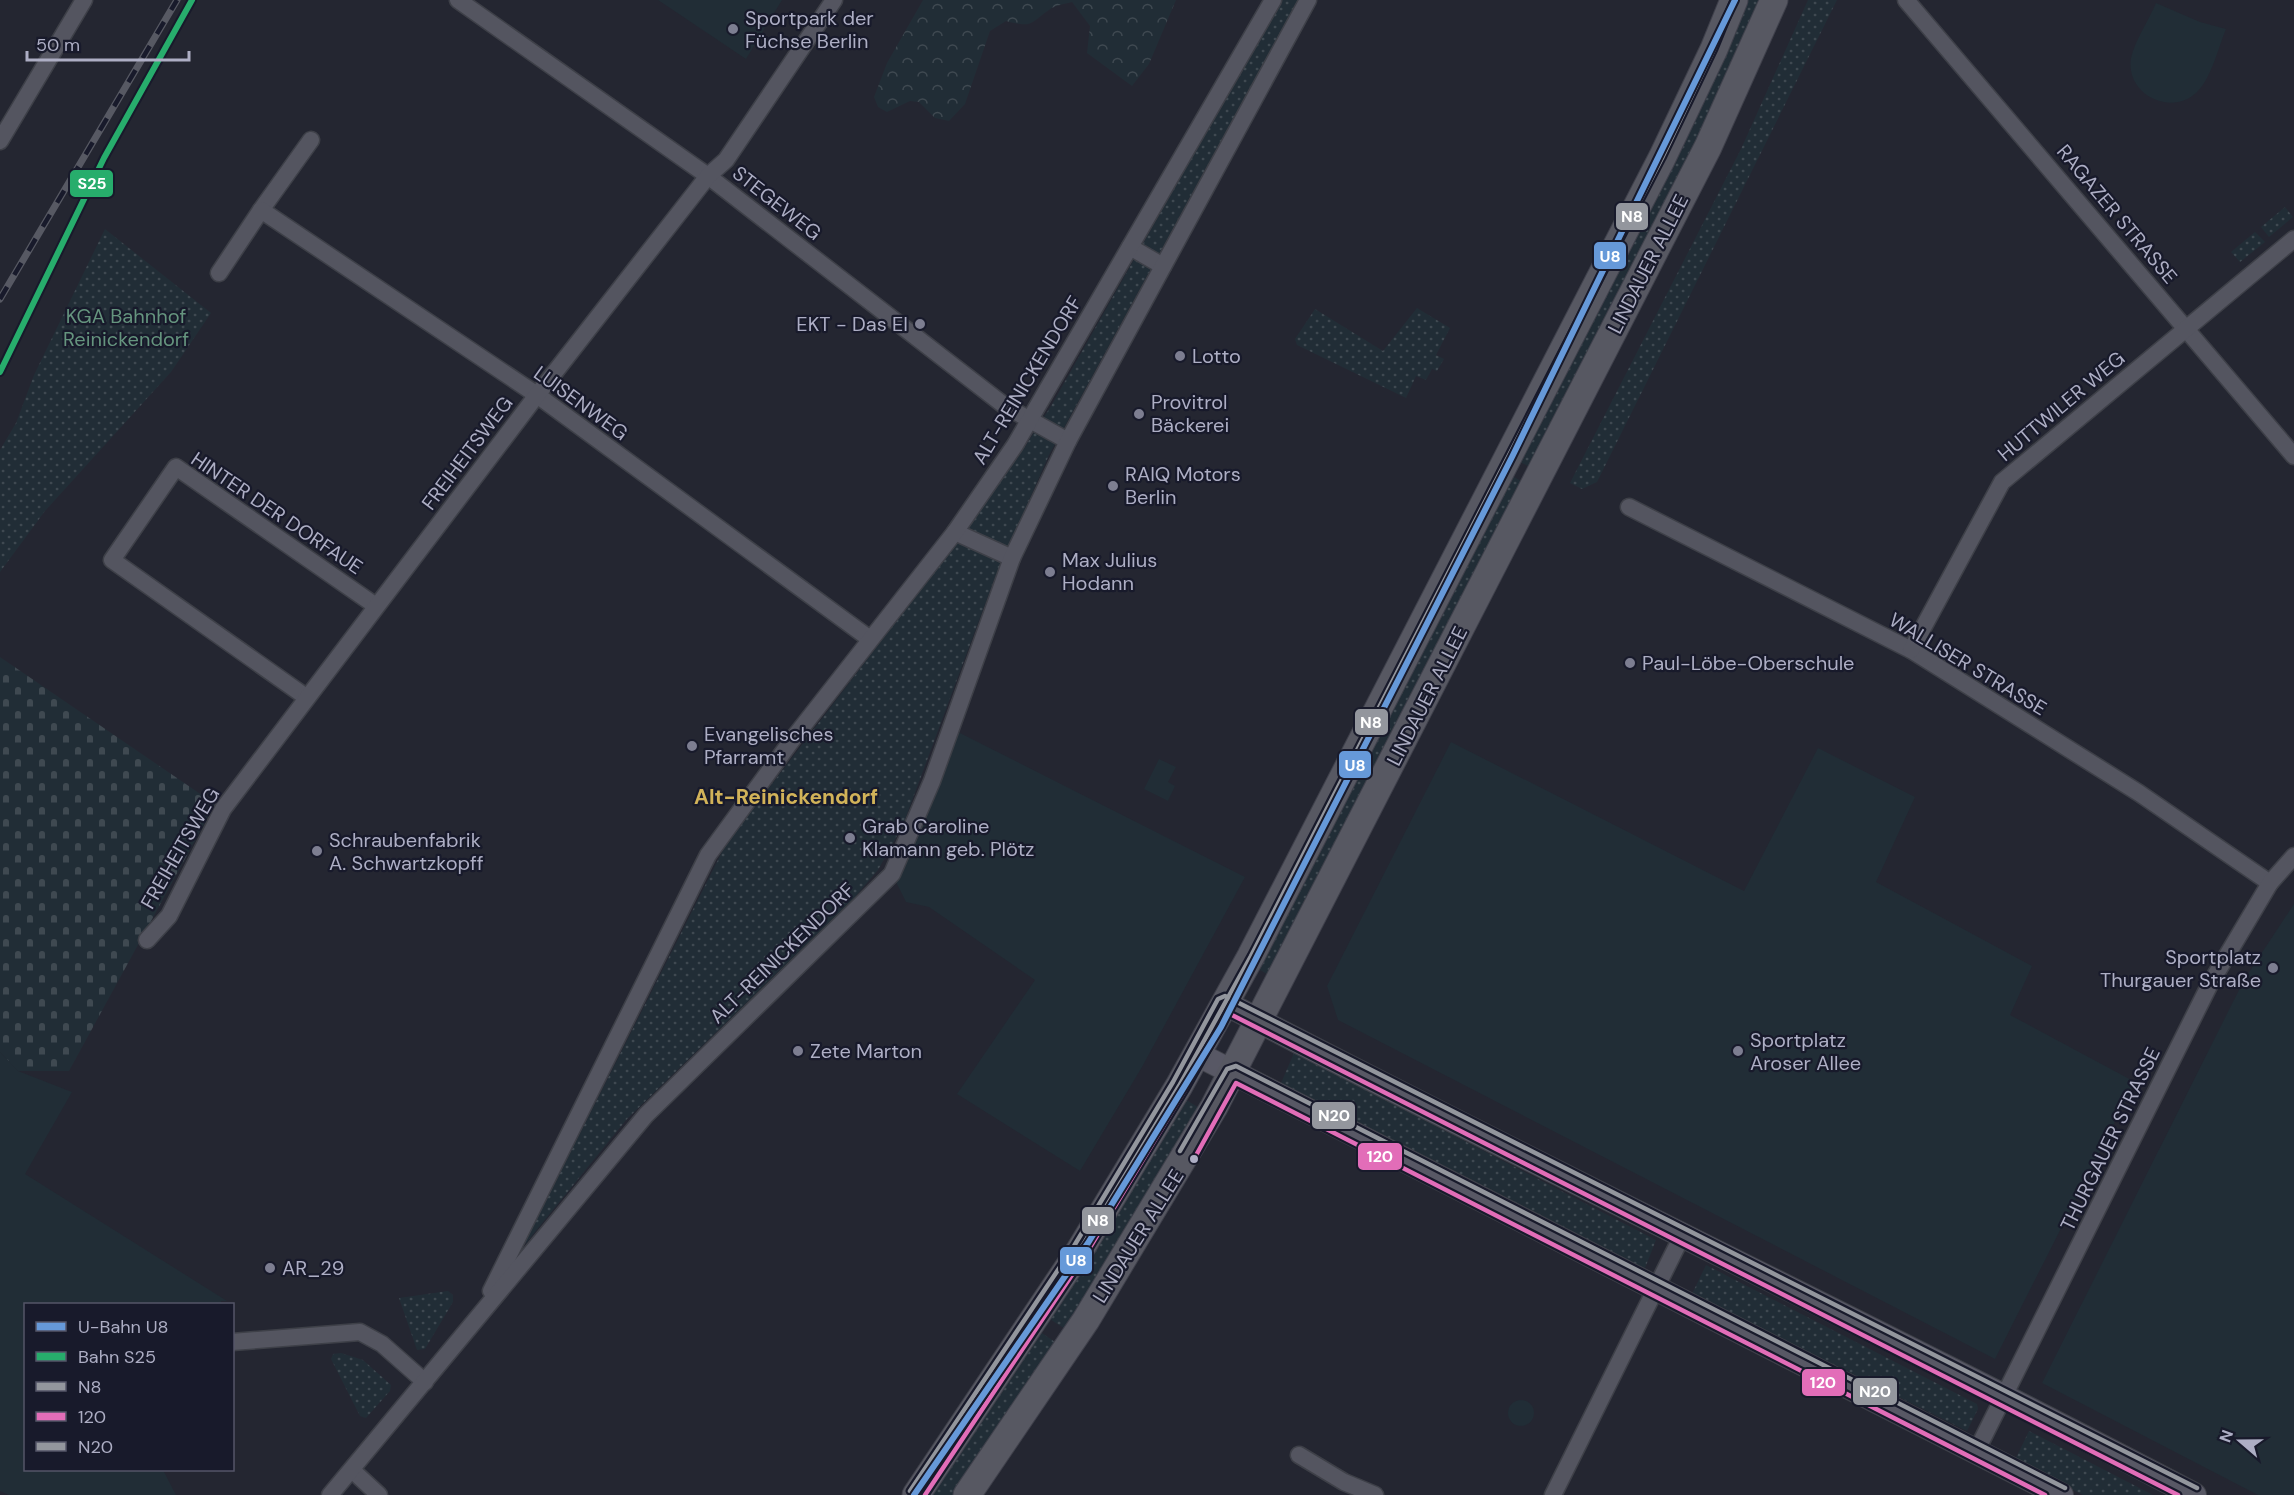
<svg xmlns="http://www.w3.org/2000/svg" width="2294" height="1495" font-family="'DM Sans',sans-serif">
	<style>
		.grass { fill: url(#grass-dots) }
		.forest { fill: url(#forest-crowns) }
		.cemetery { fill: url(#cemetery-stones) }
		.park { fill: #212d36 }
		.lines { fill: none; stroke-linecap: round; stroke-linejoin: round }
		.street-casing { stroke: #3e4048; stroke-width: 19 }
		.secondary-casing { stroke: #3e4048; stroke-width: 26 }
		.primary-casing { stroke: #3f404b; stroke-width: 29 }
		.street { stroke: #545560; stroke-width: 16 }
		.secondary { stroke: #585865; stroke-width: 24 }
		.primary { stroke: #575862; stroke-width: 27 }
		.rail-casing { stroke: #575963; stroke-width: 7 }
		.rail { stroke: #181a2b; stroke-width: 4.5; stroke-dasharray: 14; stroke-linecap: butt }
		.bus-1-casing { stroke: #181a2b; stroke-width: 9 }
		.bus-2-casing { stroke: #181a2b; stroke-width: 9 }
		.bus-3-casing { stroke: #181a2b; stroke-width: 9 }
		.bus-1 { stroke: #93969d; stroke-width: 4.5 }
		.bus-2 { stroke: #e26db8; stroke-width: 4.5 }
		.bus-3 { stroke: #93969d; stroke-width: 4.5 }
		.rail-1-casing { stroke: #181a2b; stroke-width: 10 }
		.rail-1 { stroke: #27ad6c; stroke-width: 6 }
		.metro-1-casing { stroke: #181a2b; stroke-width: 10 }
		.metro-1 { stroke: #6699d9; stroke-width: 6 }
		.poi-dot { fill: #7d7e91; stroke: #181a2b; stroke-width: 2 }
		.bus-dot { fill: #adaec4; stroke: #181a2b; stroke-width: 2 }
		.labels { text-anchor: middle; stroke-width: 4.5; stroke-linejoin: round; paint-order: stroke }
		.poi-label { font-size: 20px; fill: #adaec4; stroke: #181a2b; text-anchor: start }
		.street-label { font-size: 20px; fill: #adaec4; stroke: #181a2b }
		.park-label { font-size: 20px; fill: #65947e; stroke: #181a2b }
		.neighbourhood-label { font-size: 21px; font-weight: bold; fill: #d2b359; stroke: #181a2b }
		.line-badge { stroke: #181a2b; stroke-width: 2 }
		.badge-label { font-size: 16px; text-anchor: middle; font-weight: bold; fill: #fff }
	</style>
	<defs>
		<pattern id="grass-dots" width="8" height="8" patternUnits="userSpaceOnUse" patternTransform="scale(1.5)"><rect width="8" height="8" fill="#212d36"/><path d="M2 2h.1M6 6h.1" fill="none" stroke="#3f4951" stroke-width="1.8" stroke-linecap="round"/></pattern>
		<pattern id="forest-crowns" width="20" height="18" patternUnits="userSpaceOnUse" patternTransform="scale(1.5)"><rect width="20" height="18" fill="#212d36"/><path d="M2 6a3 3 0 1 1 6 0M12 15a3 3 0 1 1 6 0" fill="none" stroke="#3f4951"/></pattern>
		<pattern id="cemetery-stones" width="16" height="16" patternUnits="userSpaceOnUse" patternTransform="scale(1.5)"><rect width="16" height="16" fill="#212d36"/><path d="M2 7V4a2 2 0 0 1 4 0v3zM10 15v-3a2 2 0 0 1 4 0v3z" fill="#3f4951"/></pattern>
	</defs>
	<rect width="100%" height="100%" fill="#242631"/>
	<!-- grass -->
	<g class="grass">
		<polygon points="1281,0 1298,0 1049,455 994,580 903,825 878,870 854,898 627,1119 526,1243 524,1241 525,1236 548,1197 726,844 947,555 1019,456 1051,406"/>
		<polygon points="1745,0 1764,0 1741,54 1532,468 1518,461"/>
		<polygon points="1808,0 1837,0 1597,482 1582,489 1570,483 1741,149"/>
		<polygon points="2285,207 2293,217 2269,237 2261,227"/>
		<polygon points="105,229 211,313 171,372 45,511 0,572 0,450 16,423 34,375"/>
		<polygon points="2255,232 2265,242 2240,262 2231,252"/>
		<polygon points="1417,308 1450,328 1436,355 1444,359 1437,371 1432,369 1426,380 1416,376 1406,398 1297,345 1295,339 1315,309 1383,351"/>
		<polygon points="1510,475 1525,483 1271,976 1256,968"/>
		<polygon points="1294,1053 1656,1240 1645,1268 1641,1268 1281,1083"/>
		<polygon points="1183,1098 1201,1109 1067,1330 1048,1318"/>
		<polygon points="1706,1265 1977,1404 1978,1409 1967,1431 1692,1294"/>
		<polygon points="448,1291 453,1295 453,1302 425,1349 417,1350 399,1298"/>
		<polygon points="1039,1331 1058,1344 955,1495 926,1495"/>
		<polygon points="341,1353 363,1360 391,1385 390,1391 366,1418 360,1416 331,1359 333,1354"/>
		<polygon points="2029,1431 2153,1495 2083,1495 2015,1460"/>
	</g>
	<!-- forest -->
	<path class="forest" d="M 923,0 L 1176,0 L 1149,64 L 1132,86 L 1087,53 L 1090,26 L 1072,2 C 1065,4 1055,5 1049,10 C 1029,24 1033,28 1006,21 L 990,31 L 965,104 L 949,121 L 935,118 L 919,102 L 910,101 L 887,112 L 878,107 L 874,97 L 887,63 Z"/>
	<!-- cemetery -->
	<polygon class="cemetery" points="0,657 215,804 69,1071 18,1071 0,1052"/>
	<!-- park -->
	<g class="park">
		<polygon points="658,0 782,0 746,59"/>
		<path d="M 2156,3 L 2200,22 L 2226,29 C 2218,48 2212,77 2197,92 C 2172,117 2125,95 2131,58 C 2135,40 2149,20 2156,3 Z"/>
		<polygon points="952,729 1245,877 1142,1067 1080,1171 957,1094 1035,980 929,907 906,902 892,874"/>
		<polygon points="1451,742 1744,891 1818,748 1915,797 1876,882 2032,966 2010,1015 2135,1082 1995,1359 1338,1020 1327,986"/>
		<polygon points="1159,759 1176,767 1168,782 1175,786 1168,801 1144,789"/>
		<polygon points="2294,904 2294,1495 2258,1495 2042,1383 2244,980"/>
		<polygon points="0,1052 18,1071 72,1092 25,1174 227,1301 221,1301 221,1304 26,1304 26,1470 163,1470 176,1495 9,1495 0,1491"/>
		<circle cx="1521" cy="1413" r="13"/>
	</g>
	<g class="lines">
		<!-- street casing -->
		<g class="street-casing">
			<g id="street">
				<polyline points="458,0 708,176 1005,406 1068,441"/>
				<polyline points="1906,0 2294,456"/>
				<polyline points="0,141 84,0"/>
				<polyline points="261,210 311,140"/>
				<polyline points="1130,247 1163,266"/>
				<polyline points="219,273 261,210 537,395 870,639"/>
				<polyline points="1629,507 1911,650 2139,793 2270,883"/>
				<polyline points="955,532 1012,558"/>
				<polyline points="1911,650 2002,482 2294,239"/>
				<polyline points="306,697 112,560 176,467 376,606"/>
				<polyline points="147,940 169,916 223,809 537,395 708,176 726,160 834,0"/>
				<polyline points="491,1291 708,855 795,736 955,532 1015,445 1273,0"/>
				<polyline points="232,1342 360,1332 382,1344 425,1382"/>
				<polyline points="1977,1450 2210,984 2270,883 2294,856"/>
				<polyline points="1299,1455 1344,1482 1375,1495"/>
				<polyline points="352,1470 379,1495"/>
				<polyline points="330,1495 646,1115 892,874 932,781 1012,558 1068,441 1308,0"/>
				<polyline points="1553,1495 1682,1236"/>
			</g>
		</g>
		<!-- secondary casing -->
		<g class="secondary-casing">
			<g id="secondary">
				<path d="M 1225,1003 C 1546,1172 1874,1326 2194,1495"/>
				<polyline points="1197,1054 2061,1495"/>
			</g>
		</g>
		<!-- primary casing -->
		<g class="primary-casing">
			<g id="primary">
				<polyline points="916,1495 1080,1250 1179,1086 1251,956 1662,158 1714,49 1734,0"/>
				<polyline points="967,1495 1086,1320 1214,1107 1708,147 1774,0"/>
			</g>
		</g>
		<!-- street -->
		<use href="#street" class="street"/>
		<!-- secondary -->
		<use href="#secondary" class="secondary"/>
		<!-- primary -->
		<use href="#primary" class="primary"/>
		<!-- rail casing -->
		<g class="rail-casing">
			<polyline id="rail" points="0,299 177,0"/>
		</g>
		<!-- rail -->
		<use href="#rail" class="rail"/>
		<!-- bus-1 casing -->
		<g class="bus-1-casing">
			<polyline id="bus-1" points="916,1495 1080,1250 1179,1086 1251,956 1662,158 1714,49 1734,0"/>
		</g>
		<!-- bus-2 casing -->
		<g class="bus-2-casing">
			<g id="bus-2">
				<polyline points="1194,1159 1236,1083 2045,1495"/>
				<polyline points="925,1495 1086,1254 1185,1090 1228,1013 2178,1495"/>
			</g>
		</g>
		<!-- bus-3 casing -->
		<g class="bus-3-casing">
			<g id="bus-3">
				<polyline points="1180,1151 1227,1069 1236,1066 2065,1488"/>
				<polyline points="910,1491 1074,1246 1173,1082 1218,999 1225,996 2197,1488"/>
			</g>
		</g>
		<!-- bus-1 -->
		<use href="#bus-1" class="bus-1"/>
		<!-- bus-2 -->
		<use href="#bus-2" class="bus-2"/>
		<!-- bus-3 -->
		<use href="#bus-3" class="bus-3"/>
		<!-- rail-1 casing -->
		<g class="rail-1-casing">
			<polyline id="rail-1" points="0,372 104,158 192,0"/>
		</g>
		<!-- rail-1 -->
		<use href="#rail-1" class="rail-1"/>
		<!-- metro-1 casing -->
		<g class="metro-1-casing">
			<polyline id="metro-1" points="914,1495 1088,1243 1221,1027 1512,457 1735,0"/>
		</g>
		<!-- metro-1 -->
		<use href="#metro-1" class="metro-1"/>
	</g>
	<!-- markers -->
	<g class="poi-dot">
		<circle cx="733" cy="29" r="6"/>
		<circle cx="920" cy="324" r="6"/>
		<circle cx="1180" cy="356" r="6"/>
		<circle cx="1139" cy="414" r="6"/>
		<circle cx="1113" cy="486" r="6"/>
		<circle cx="1050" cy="572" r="6"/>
		<circle cx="1630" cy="663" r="6"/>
		<circle cx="692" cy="746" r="6"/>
		<circle cx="850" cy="838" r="6"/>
		<circle cx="317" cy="851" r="6"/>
		<circle cx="2273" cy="968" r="6"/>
		<circle cx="798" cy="1051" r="6"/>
		<circle cx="1738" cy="1051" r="6"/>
		<circle cx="270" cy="1268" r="6"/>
	</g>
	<circle class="bus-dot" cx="1194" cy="1159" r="5"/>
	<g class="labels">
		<!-- poi labels -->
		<g class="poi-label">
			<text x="745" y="25">Sportpark der<tspan x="745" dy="23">Füchse Berlin</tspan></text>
			<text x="908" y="331" text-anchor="end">EKT - Das EI</text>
			<text x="1192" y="363">Lotto</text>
			<text x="1151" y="409">Provitrol<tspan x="1151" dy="23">Bäckerei</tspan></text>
			<text x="1125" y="481">RAIQ Motors<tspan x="1125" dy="23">Berlin</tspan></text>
			<text x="1062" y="567">Max Julius<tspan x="1062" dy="23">Hodann</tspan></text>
			<text x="1642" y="670">Paul-Löbe-Oberschule</text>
			<text x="704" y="741">Evangelisches<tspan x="704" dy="23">Pfarramt</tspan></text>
			<text x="862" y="833">Grab Caroline<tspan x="862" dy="23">Klamann geb. Plötz</tspan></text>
			<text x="329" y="847">Schraubenfabrik<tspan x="329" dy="23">A. Schwartzkopff</tspan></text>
			<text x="2261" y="964" text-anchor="end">Sportplatz<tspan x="2261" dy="23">Thurgauer Straße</tspan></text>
			<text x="1750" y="1047">Sportplatz<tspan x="1750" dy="23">Aroser Allee</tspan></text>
			<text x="810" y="1058">Zete Marton</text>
			<text x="282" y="1275">AR_29</text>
		</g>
		<!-- street labels -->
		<g class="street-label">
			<text transform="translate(777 203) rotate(38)" y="7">STEGEWEG</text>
			<text transform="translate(2117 214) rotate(50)" y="7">RAGAZER STRASSE</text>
			<text transform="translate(1648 264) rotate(-63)" y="7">LINDAUER ALLEE</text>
			<text transform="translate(1027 380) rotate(-59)" y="7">ALT-REINICKENDORF</text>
			<text transform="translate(581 403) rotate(36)" y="7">LUISENWEG</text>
			<text transform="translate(2061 406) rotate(-40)" y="7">HUTTWILER WEG</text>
			<text transform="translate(467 453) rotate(-53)" y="7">FREIHEITSWEG</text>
			<text transform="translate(277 513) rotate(34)" y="7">HINTER DER DORFAUE</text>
			<text transform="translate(1968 664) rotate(31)" y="7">WALLISER STRASSE</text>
			<text transform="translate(1427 696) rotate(-63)" y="7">LINDAUER ALLEE</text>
			<text transform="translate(180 848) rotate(-60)" y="7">FREIHEITSWEG</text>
			<text transform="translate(782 953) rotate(-44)" y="7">ALT-REINICKENDORF</text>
			<text transform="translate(2110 1139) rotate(-64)" y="7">THURGAUER STRASSE</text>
			<text transform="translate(1138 1236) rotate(-58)" y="7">LINDAUER ALLEE</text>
		</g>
		<!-- park labels -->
		<g class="park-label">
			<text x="126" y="323">KGA Bahnhof<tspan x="126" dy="23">Reinickendorf</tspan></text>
		</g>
		<!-- neighbourhood labels -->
		<g class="neighbourhood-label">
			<text x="786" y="804">Alt-Reinickendorf</text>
		</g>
	</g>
	<g class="line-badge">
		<rect x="69" y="169" width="45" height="29" rx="6" fill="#27ad6c"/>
		<rect x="1615" y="202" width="34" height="29" rx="6" fill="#93969d"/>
		<rect x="1593" y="241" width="34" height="29" rx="6" fill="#6699d9"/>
		<rect x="1354" y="708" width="35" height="28" rx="6" fill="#93969d"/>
		<rect x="1338" y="750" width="34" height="29" rx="6" fill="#6699d9"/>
		<rect x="1311" y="1101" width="45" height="29" rx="6" fill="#93969d"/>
		<rect x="1357" y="1142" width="46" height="29" rx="6" fill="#e26db8"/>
		<rect x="1081" y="1206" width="34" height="29" rx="6" fill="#93969d"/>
		<rect x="1059" y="1246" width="34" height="29" rx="6" fill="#6699d9"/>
		<rect x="1801" y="1368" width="45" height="29" rx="6" fill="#e26db8"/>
		<rect x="1852" y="1377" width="46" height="29" rx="6" fill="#93969d"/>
	</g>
	<g class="badge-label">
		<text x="92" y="189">S25</text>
		<text x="1632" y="222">N8</text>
		<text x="1610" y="262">U8</text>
		<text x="1371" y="728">N8</text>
		<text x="1355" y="771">U8</text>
		<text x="1334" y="1121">N20</text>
		<text x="1380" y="1162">120</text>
		<text x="1098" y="1226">N8</text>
		<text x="1076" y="1266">U8</text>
		<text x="1823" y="1388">120</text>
		<text x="1875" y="1397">N20</text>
	</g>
	<!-- legend -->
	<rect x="24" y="1303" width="210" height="168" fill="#181a2b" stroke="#545568" stroke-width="1.5"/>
	<rect x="36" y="1322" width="30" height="9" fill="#6699d9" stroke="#545568" stroke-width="1.5"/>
	<text x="78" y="1333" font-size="18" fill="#adaec4">U-Bahn U8</text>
	<rect x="36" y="1352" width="30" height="9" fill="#27ad6c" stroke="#545568" stroke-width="1.5"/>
	<text x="78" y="1363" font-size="18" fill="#adaec4">Bahn S25</text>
	<rect x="36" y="1382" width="30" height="9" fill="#93969d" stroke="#545568" stroke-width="1.5"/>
	<text x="78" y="1393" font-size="18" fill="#adaec4">N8</text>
	<rect x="36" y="1412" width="30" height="9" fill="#e26db8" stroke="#545568" stroke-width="1.5"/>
	<text x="78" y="1423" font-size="18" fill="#adaec4">120</text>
	<rect x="36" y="1442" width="30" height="9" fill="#93969d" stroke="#545568" stroke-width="1.5"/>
	<text x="78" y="1453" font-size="18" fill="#adaec4">N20</text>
	<!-- north arrow -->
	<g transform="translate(2240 1441) rotate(290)" stroke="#181a2b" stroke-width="4.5" paint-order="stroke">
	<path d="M0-4.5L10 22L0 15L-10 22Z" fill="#adaec4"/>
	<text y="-9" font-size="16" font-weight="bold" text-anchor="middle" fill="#adaec4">N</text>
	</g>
	<!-- scale -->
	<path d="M27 51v9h162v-9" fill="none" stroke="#adaec4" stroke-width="3"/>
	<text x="36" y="51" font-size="18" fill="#adaec4" stroke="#181a2b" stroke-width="4.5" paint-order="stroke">50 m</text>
</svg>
